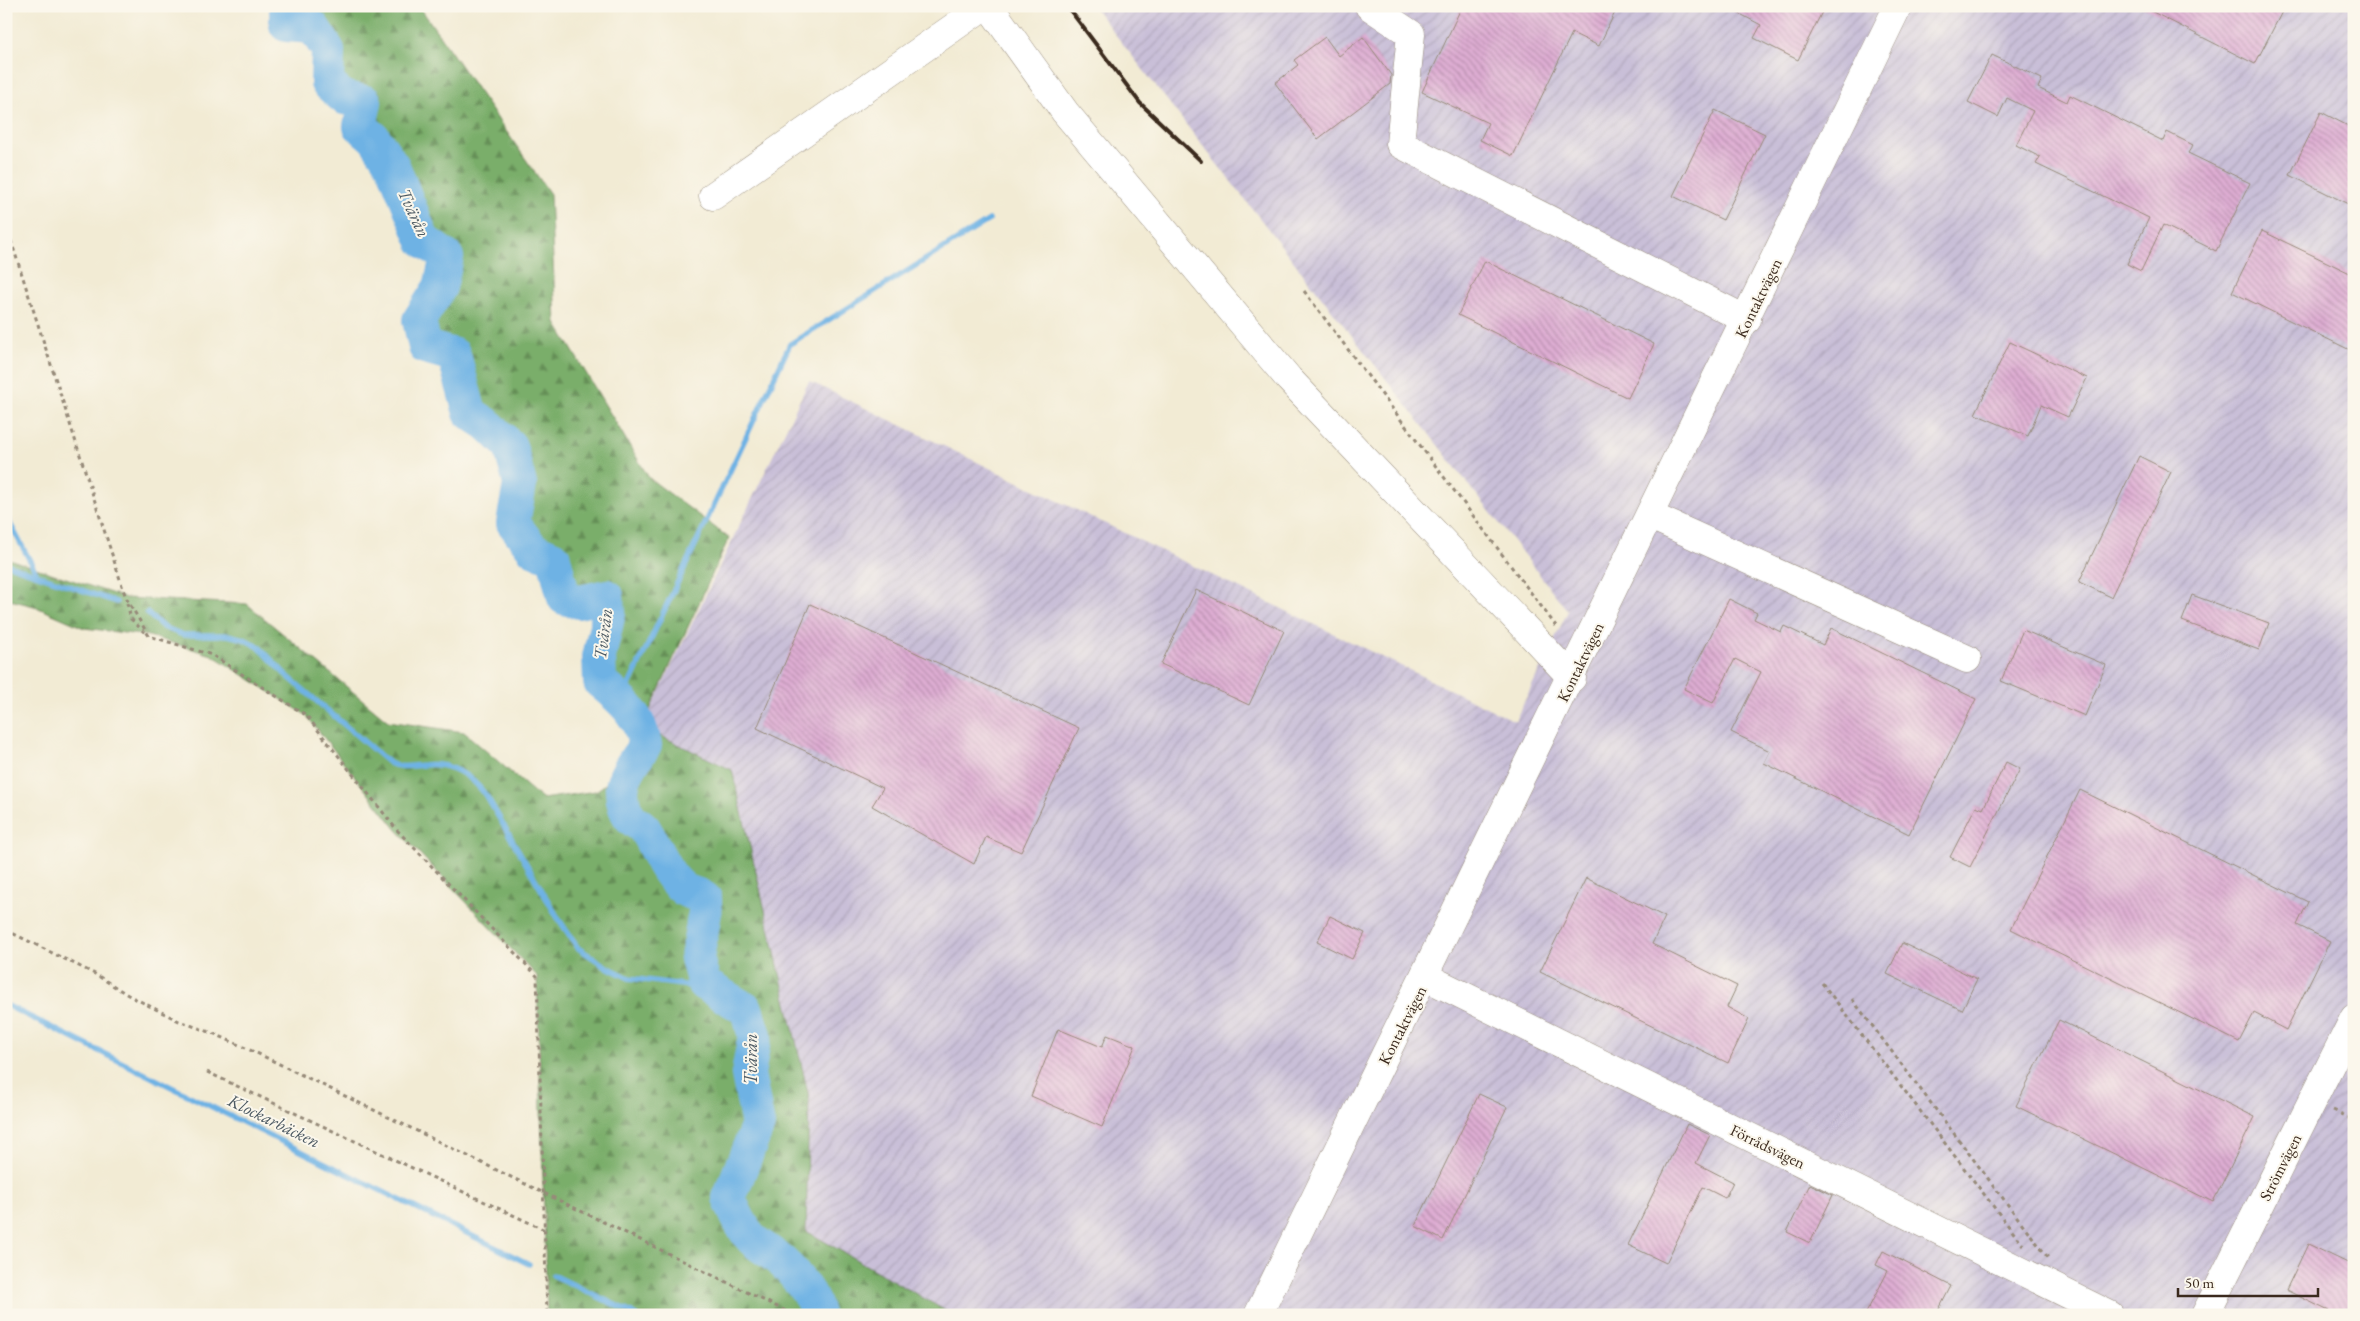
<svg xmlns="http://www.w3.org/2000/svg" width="2360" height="1321" font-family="'EB Garamond',serif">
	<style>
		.industrial { fill: url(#industrial-furrows) }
		.forest { fill: url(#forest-firs); stroke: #5a6c44 }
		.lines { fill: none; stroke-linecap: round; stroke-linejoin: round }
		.stream { stroke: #6eb2e4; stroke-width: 5.5 }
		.river { stroke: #6eb2e4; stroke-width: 34 }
		.building { fill: url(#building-back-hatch) }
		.minor-casing { stroke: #968a79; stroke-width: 29 }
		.path { stroke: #968a79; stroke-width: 3; stroke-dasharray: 4 4; stroke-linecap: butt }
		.minor { stroke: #fff; stroke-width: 28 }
		.rail { stroke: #3b2a1e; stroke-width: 4 }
		.labels { text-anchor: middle; stroke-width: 4; stroke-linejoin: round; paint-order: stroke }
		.street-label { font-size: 16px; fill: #3b2a1e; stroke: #fbf7ec }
		.water-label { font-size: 18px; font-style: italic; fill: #4d5a63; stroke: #fbf7ec }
	</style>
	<defs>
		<pattern id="industrial-furrows" width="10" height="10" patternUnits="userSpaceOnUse" patternTransform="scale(1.25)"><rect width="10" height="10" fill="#c9bfd8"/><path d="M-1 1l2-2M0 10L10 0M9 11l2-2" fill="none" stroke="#aea4b9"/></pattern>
		<pattern id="forest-firs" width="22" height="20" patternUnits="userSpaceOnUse" patternTransform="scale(1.25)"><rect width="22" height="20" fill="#7aae6a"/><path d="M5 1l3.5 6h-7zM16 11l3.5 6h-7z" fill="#658e57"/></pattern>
		<pattern id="building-back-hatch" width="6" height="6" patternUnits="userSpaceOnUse" patternTransform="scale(1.25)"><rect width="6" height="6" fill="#deadd3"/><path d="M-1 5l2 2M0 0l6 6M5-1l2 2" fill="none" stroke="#b58dab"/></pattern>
	</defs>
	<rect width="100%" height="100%" fill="#fbf7ec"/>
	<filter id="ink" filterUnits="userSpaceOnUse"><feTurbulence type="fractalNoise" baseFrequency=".02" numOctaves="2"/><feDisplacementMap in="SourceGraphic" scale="10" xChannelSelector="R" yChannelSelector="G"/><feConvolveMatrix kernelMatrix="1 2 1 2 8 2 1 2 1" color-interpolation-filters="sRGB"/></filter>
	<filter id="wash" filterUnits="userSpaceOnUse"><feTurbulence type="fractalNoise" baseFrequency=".0096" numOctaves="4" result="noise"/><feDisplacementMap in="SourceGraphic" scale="20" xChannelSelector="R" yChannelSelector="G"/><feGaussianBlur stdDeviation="1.12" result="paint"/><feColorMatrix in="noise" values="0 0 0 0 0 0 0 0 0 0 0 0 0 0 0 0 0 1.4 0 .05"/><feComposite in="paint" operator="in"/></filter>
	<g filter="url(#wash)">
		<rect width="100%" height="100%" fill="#f2ebd4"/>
		<!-- industrial -->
		<polygon class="industrial" points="1093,6 2354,6 2354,1315 950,1315 805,1232 642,727 809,381 1515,721 1568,611"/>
		<!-- forest -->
		<path class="forest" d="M 286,6 L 419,6 L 550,194 L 556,323 L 649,478 L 729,538 L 642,727 L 732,770 L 809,1097 L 806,1231 L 953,1315 L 547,1315 L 537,976 L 397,830 L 306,715 L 212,655 L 149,636 L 84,628 L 34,606 L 6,599 L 6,558 L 126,598 L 247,604 L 388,721 L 464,732 L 542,799 L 596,791 L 631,765 L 645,745 C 641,715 622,700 600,682 L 599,657 L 609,612 L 607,597 L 579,602 L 564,598 L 554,558 L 533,549 L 513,523 L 520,484 L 510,446 L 487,424 L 470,413 L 454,355 L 425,347 L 419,320 L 440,287 L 446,257 L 423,240 L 393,166 L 374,138 L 360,126 L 365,102 L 344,98 L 327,83 L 328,50 L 313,27 L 286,25 Z"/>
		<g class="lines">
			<!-- stream -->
			<g class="stream">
				<polyline points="6,516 37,574"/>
				<polyline points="6,564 116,602"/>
				<path d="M 147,613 L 163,627 L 183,635 L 228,635 L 244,639 L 259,647 L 285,674 L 389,763 C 401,769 410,766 424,765 C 450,762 472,775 487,797 L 558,918 L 578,948 L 607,967 L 629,978 L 690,986 L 704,984"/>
				<polyline points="622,700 790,344 989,220"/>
				<polyline points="6,1005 529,1264"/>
				<polyline points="553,1275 636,1315"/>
			</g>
			<!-- river -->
			<path class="river" d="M 286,6 L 286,25 L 313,27 L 328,50 L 327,83 L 344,98 L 365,102 L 360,126 L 374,138 L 393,166 L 423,240 L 447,257 L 440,287 L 419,320 L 425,347 L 454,355 L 470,413 L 487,424 L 510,446 L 520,484 L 513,523 L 533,549 L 554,558 L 564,598 L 579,602 L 607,596 L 609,612 L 599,657 L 600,682 C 622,700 640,715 645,745 C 637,757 624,773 622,788 C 622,798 624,809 630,817 C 634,822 641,824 645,830 C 657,849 665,876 685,890 C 691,894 699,893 705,899 L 705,912 L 697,958 L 704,984 L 746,1009 L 755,1035 L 748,1074 L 758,1125 L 729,1198 C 735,1213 741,1227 752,1239 C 759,1246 769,1251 777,1258 C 791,1268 815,1298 817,1315"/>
		</g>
		<g id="blocks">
			<!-- building -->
			<g class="building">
				<polygon points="1462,6 1618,6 1599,46 1572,33 1513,156 1480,140 1488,123 1422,92"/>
				<polygon points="1725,6 1825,6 1798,60 1754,38 1761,25"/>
				<polygon points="2141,6 2285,6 2255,64"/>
				<polygon points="1325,37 1339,56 1363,37 1391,75 1390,84 1318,139 1275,83 1298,65 1294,60"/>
				<polygon points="1992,55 2042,79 2038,88 2067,102 2070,95 2163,141 2167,132 2193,145 2188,153 2250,183 2216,251 2163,225 2141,271 2127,264 2149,218 2036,164 2040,157 2016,145 2033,111 2007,98 1998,117 1968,102"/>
				<polygon points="1715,110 1765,134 1723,220 1673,196"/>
				<polygon points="2321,112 2354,129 2354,207 2290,175"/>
				<polygon points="2262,231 2354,275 2354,352 2232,292"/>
				<polygon points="1485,261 1654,344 1628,398 1458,315"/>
				<polygon points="2010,342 2087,378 2068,417 2041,405 2028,436 1975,414"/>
				<polygon points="2139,456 2171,472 2111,597 2079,582"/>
				<polygon points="1196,590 1284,631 1249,705 1161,664"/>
				<polygon points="2192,595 2269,623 2259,650 2182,621"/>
				<polygon points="1729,599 1757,613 1754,619 1781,632 1784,626 1823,645 1831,628 1976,699 1909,834 1764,763 1770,751 1731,732 1761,672 1735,659 1713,703 1684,689"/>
				<polygon points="810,604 1079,728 1021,852 986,837 974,864 872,806 883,788 757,728"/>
				<polygon points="2023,630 2106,665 2085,716 2001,681"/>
				<polygon points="2006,762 2020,769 1970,867 1950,857 1976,806 1983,809"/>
				<polygon points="2080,790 2308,902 2297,925 2330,941 2286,1030 2254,1013 2239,1042 2011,929"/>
				<polygon points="1586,878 1665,917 1652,944 1737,986 1727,1007 1749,1019 1728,1063 1540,972"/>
				<polygon points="1330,916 1365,933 1352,959 1317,942"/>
				<polygon points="1902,943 1977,979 1962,1010 1887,974"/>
				<polygon points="2059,1020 2255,1117 2213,1202 2016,1106"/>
				<polygon points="1058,1029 1102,1047 1107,1035 1135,1046 1102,1127 1031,1096"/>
				<polygon points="1479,1094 1507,1107 1443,1240 1415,1226"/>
				<polygon points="1687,1124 1710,1135 1696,1163 1733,1182 1725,1198 1703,1187 1666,1263 1628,1245"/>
				<polygon points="1810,1184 1833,1195 1810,1243 1787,1232"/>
				<polygon points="2308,1244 2354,1266 2354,1315 2337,1315 2286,1290"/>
				<polygon points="1883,1251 1951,1286 1936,1315 1865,1315 1888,1271 1876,1265"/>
			</g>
		</g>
	</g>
	<g filter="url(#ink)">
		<use href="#blocks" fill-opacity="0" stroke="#968a79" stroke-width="1"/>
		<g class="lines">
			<!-- minor casing -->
			<g class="minor-casing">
				<g id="minor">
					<polyline points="989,6 1065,112 1289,379 1572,678"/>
					<polyline points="1369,6 1411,34 1400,144 1747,320"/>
					<polyline points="713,196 984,6"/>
					<polyline points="1651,516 1967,659"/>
					<polyline points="1426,977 2110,1315"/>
					<path d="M 1258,1315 C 1474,880 1688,444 1898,6"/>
					<polyline points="2205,1315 2354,1018"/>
				</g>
			</g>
			<!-- path -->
			<g class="path">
				<polyline points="6,225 126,598 149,636 212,655 306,715 397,830 537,976 547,1315"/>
				<polyline points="1304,291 1556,626"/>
				<polyline points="127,603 131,619 145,633"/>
				<polyline points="6,930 95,974 128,995 179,1021 215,1034 263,1056 794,1315"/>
				<polyline points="1822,983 2023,1245"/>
				<polyline points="1852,999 2049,1259"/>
				<polyline points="207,1072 545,1230"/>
				<polyline points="2333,1110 2354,1120"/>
			</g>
			<!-- minor -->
			<use href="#minor" class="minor"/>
			<!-- rail -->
			<polyline class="rail" points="1067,6 1140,103 1201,161"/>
		</g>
	</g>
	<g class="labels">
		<!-- street labels -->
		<g class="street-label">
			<text transform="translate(1758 298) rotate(-64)" y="6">Kontaktvägen</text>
			<text transform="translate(1580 662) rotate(-64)" y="6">Kontaktvägen</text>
			<text transform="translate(1402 1025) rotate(-63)" y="6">Kontaktvägen</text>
			<text transform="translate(1768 1146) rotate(26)" y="6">Förrådsvägen</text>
			<text transform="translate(2280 1167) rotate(-63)" y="6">Strömvägen</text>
		</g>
		<!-- water labels -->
		<g class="water-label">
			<text transform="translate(414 213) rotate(65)" y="6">Tvärån</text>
			<text transform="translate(603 634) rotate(-83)" y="6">Tvärån</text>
			<text transform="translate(751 1059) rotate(-90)" y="6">Tvärån</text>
			<text transform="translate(274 1121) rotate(26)" y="6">Klockarbäcken</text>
		</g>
	</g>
	<!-- margin -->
	<rect width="2360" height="1321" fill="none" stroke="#fbf7ec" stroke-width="25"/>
	<!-- scale -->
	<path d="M2178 1288v8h140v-8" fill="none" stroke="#3b2a1e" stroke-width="2.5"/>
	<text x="2185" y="1288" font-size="15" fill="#3b2a1e" stroke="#fbf7ec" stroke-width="4" paint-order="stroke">50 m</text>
</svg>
